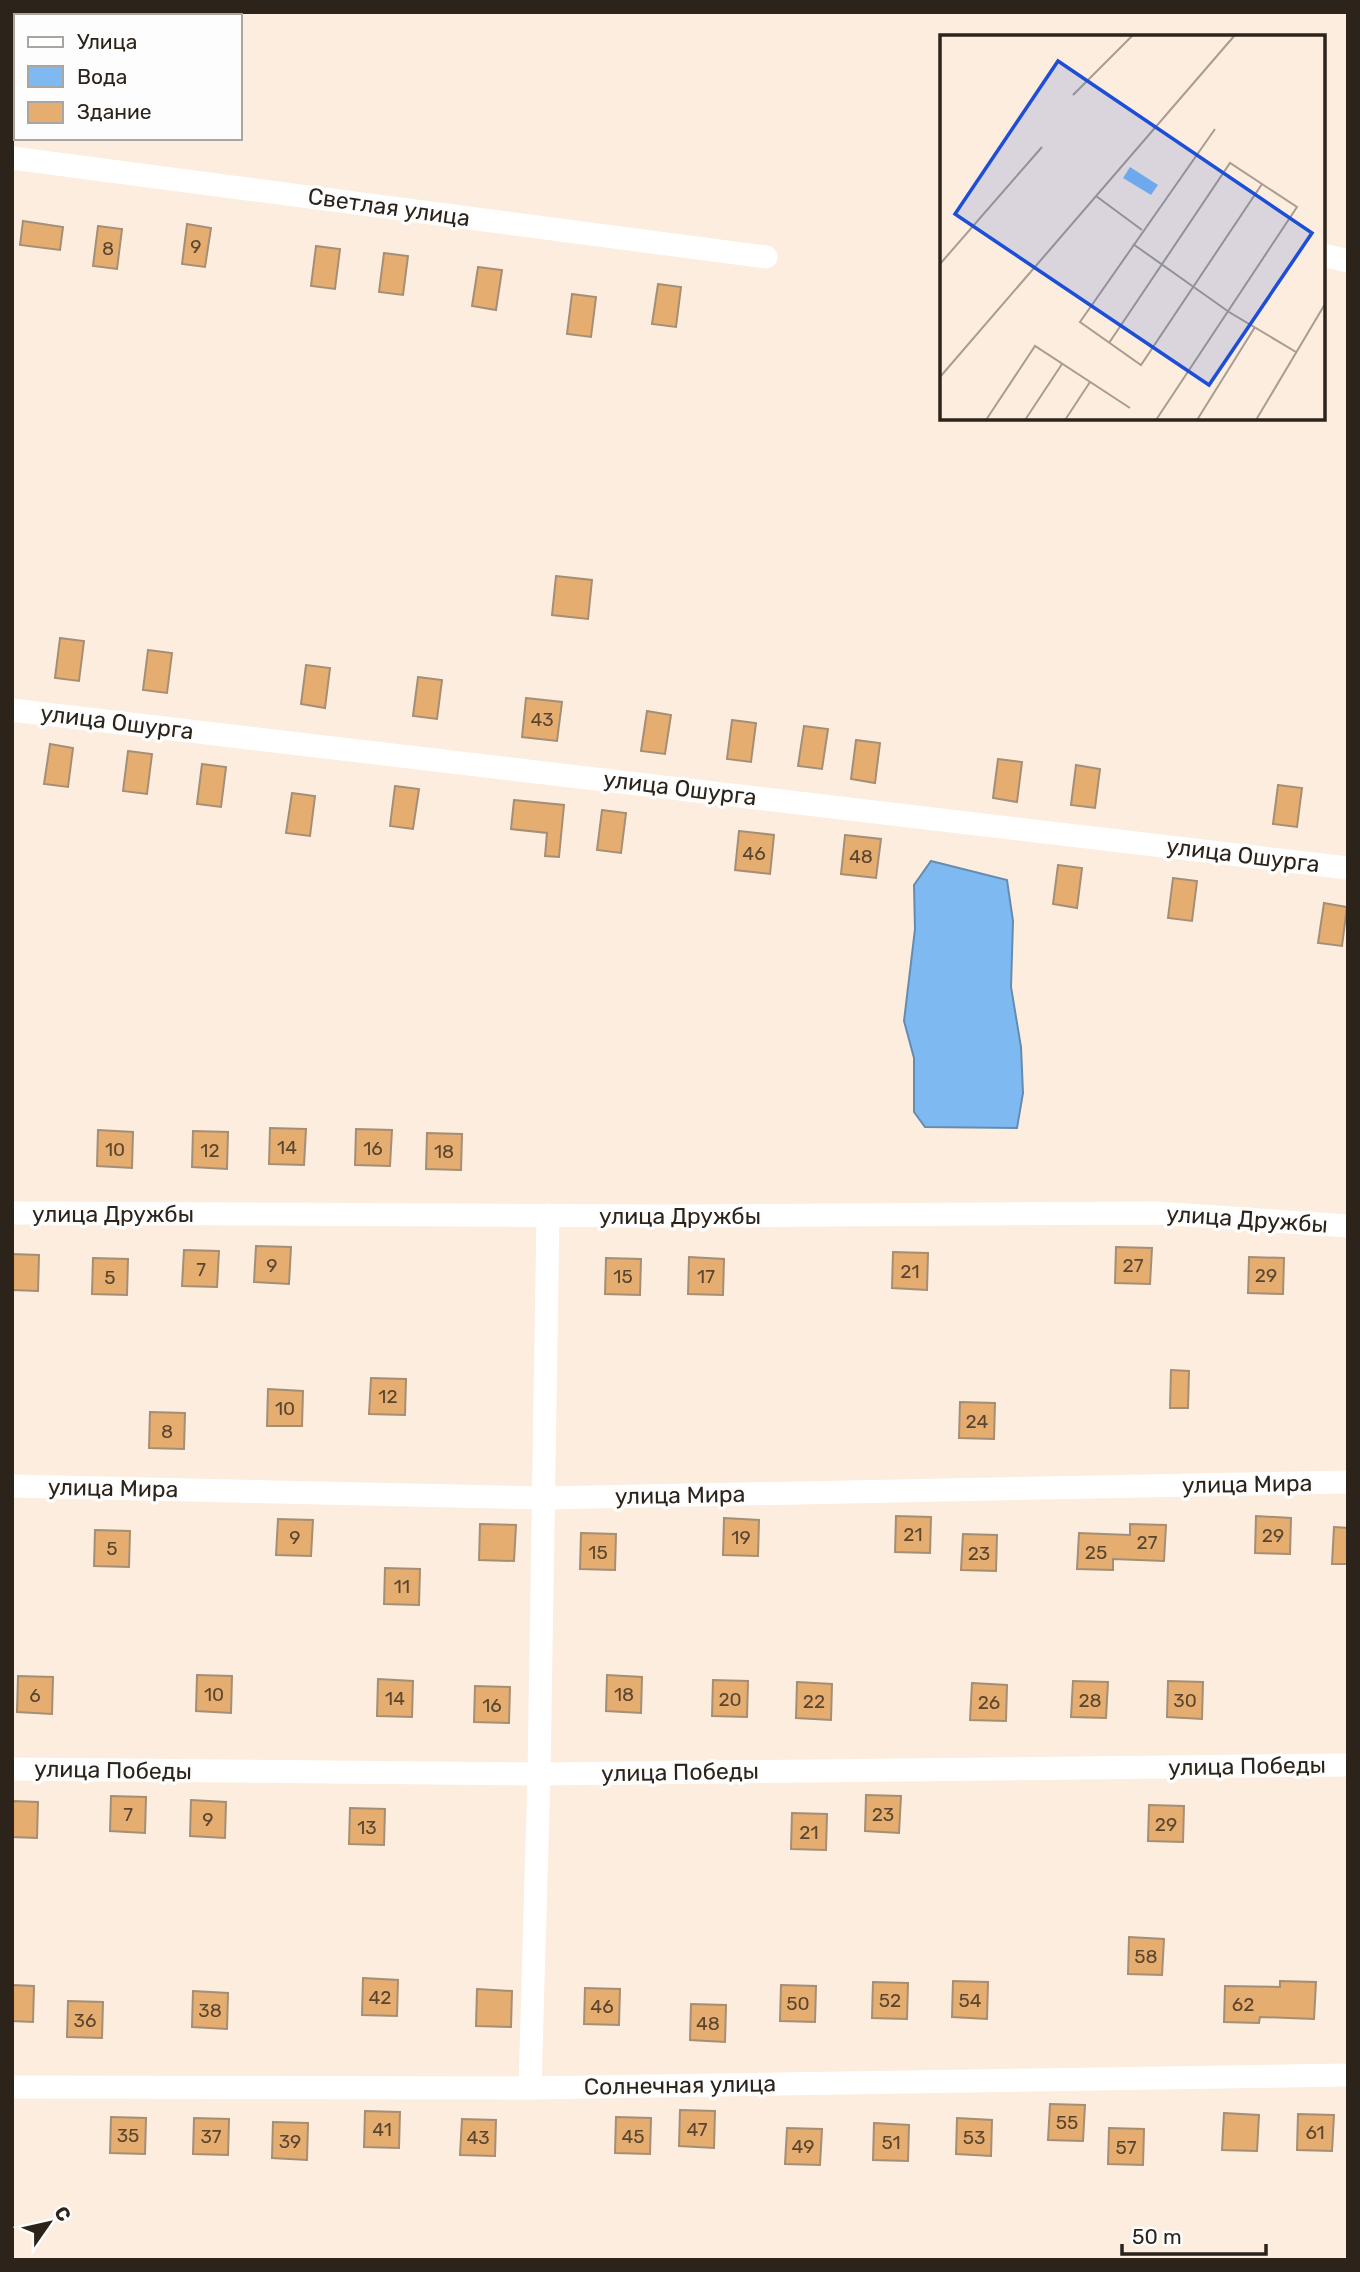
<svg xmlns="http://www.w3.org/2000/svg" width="1360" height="2272" font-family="Rubik,sans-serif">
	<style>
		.water { fill: #7eb9f1; stroke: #658cb0; stroke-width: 2 }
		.building { fill: #e5ad70; stroke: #a58e76; stroke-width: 2 }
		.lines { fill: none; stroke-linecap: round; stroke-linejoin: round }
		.minor { stroke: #fff; stroke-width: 23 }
		.labels { text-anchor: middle; stroke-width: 7; stroke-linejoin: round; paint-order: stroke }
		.number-label { font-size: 19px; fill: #5a4630 }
		.street-label { font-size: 23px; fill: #2c231a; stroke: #fdfdfd }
		.inset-road { fill: none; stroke: #a99c90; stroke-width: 2 }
		.view { fill: #1d4ed8; fill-opacity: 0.15; stroke: #1d4ed8; stroke-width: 3.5 }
		.inset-edge { fill: none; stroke: #2c231a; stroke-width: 3.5 }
	</style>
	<rect width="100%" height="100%" fill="#fcedde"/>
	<!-- water -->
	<polygon class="water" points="931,861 1007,880 1013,921 1011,987 1021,1047 1023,1093 1017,1128 925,1127 914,1112 914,1058 904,1021 915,929 914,885"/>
	<!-- building -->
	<g class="building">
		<polygon points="23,221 63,227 60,250 20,245"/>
		<polygon points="187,224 211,228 205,267 182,264"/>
		<polygon points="98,226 122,229 117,269 93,266"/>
		<polygon points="316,246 340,249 335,289 311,286"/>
		<polygon points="384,253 408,256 403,295 379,292"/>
		<polygon points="478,267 502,270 496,310 472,306"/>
		<polygon points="658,284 681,287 676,327 652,324"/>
		<polygon points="572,294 596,297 591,337 567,334"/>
		<polygon points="556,576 592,580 588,619 552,615"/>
		<polygon points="60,638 84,641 79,681 55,678"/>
		<polygon points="148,650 172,653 167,693 143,690"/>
		<polygon points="306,665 330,668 325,708 301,704"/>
		<polygon points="418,677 442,680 437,719 413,716"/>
		<polygon points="526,698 562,702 557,741 522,737"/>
		<polygon points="647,711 671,715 665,754 641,751"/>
		<polygon points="732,720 756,723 751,762 727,759"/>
		<polygon points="804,726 828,729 822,769 798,766"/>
		<polygon points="856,740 880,743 875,783 851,779"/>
		<polygon points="50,744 73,748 68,787 44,784"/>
		<polygon points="128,751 152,754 147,794 123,791"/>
		<polygon points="998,759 1022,762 1017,802 993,798"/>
		<polygon points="202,764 226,767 221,807 197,804"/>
		<polygon points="1076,765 1100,769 1095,808 1071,805"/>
		<polygon points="1278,785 1302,788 1297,827 1273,824"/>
		<polygon points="395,786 419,789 413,829 390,826"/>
		<polygon points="292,793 315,796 310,836 286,833"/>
		<polygon points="514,800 564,805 559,857 545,856 547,833 511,829"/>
		<polygon points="602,810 626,813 621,853 597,850"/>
		<polygon points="739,831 774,835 770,874 735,870"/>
		<polygon points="845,835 881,839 876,878 841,874"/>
		<polygon points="1058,865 1082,868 1077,908 1053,904"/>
		<polygon points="1173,878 1197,881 1192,921 1168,918"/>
		<polygon points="1324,903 1347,907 1342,946 1318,943"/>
		<polygon points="270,1128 306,1129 304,1165 269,1164"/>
		<polygon points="356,1129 392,1130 390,1166 355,1165"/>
		<polygon points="98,1130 133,1132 132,1168 97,1166"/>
		<polygon points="193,1131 228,1132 227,1169 192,1167"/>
		<polygon points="427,1133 462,1134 461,1170 426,1169"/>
		<polygon points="256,1246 291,1247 289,1284 254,1282"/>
		<polygon points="1116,1247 1152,1248 1150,1284 1115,1283"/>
		<polygon points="184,1250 219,1251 217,1287 182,1286"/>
		<polygon points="893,1252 928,1253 927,1290 892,1288"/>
		<polygon points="12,1254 39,1255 38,1291 12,1290"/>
		<polygon points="689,1257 724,1259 723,1295 688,1294"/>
		<polygon points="1249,1257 1284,1258 1283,1294 1248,1293"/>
		<polygon points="93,1258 128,1259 127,1295 92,1294"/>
		<polygon points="606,1258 641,1259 640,1295 605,1294"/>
		<polygon points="1171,1370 1189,1371 1188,1408 1170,1408"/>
		<polygon points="371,1378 406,1379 405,1415 369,1414"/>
		<polygon points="268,1389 303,1391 302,1426 267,1426"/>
		<polygon points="960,1402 995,1403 994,1439 959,1438"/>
		<polygon points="150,1412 185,1413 184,1449 149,1448"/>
		<polygon points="896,1516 931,1517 930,1553 895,1552"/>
		<polygon points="1256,1516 1291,1518 1290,1554 1255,1553"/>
		<polygon points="724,1518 759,1520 758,1556 723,1555"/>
		<polygon points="278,1519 313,1520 311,1556 276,1555"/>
		<polygon points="480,1524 516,1525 514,1561 479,1560"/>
		<polygon points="1130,1524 1166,1525 1164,1561 1113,1559 1113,1570 1077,1569 1079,1533 1130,1535"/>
		<polygon points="1334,1527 1348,1528 1348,1564 1332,1564"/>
		<polygon points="95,1530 130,1531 129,1567 94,1566"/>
		<polygon points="581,1533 616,1534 615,1570 580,1569"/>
		<polygon points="963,1534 997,1535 996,1571 961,1570"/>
		<polygon points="385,1568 420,1569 419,1605 384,1604"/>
		<polygon points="197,1675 232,1676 231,1713 196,1711"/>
		<polygon points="607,1675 642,1677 641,1713 606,1711"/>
		<polygon points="18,1676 53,1677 52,1714 17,1712"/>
		<polygon points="378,1679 413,1681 412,1717 377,1716"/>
		<polygon points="713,1680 748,1681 747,1717 712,1716"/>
		<polygon points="1073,1681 1108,1682 1106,1718 1071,1717"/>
		<polygon points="1168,1681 1203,1682 1202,1719 1167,1717"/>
		<polygon points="797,1682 832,1684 831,1720 796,1718"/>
		<polygon points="972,1683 1007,1685 1006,1721 970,1720"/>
		<polygon points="475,1686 510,1687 509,1723 474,1722"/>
		<polygon points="866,1795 901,1796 899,1833 865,1831"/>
		<polygon points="111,1796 146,1797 145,1833 110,1831"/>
		<polygon points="191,1800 226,1802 225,1838 190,1836"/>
		<polygon points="12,1801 38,1802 37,1838 12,1837"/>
		<polygon points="1149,1805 1184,1806 1183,1842 1148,1841"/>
		<polygon points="350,1808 385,1809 384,1845 349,1844"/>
		<polygon points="792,1813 827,1814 826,1850 791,1849"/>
		<polygon points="1129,1937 1164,1939 1162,1975 1128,1974"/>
		<polygon points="363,1978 398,1980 397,2016 362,2015"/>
		<polygon points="953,1981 988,1982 987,2019 952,2017"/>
		<polygon points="1280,1981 1316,1982 1314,2019 1260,2017 1259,2023 1224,2022 1225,1986 1280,1987"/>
		<polygon points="873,1982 908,1983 907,2019 872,2018"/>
		<polygon points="12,1985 34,1986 33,2022 12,2021"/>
		<polygon points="781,1985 816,1986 815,2022 780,2021"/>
		<polygon points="585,1988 620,1989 619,2025 584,2024"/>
		<polygon points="477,1989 512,1991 511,2027 476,2026"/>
		<polygon points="193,1991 228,1993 227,2029 192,2027"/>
		<polygon points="68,2001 103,2002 102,2038 67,2037"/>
		<polygon points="691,2004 726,2005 725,2042 690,2040"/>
		<polygon points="1050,2104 1085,2105 1083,2141 1048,2140"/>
		<polygon points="680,2110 715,2111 714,2148 679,2146"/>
		<polygon points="365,2111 400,2112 399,2148 364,2147"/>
		<polygon points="1224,2113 1259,2115 1257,2151 1222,2150"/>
		<polygon points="1298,2114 1334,2115 1332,2151 1297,2150"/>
		<polygon points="111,2117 146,2118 145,2154 110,2153"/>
		<polygon points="616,2117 651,2118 650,2154 615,2153"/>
		<polygon points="194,2118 229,2119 228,2155 193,2154"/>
		<polygon points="957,2118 992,2120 991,2156 956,2154"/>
		<polygon points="462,2119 496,2120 495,2156 460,2155"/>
		<polygon points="273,2122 308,2123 307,2160 272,2158"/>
		<polygon points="874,2123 909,2125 908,2161 873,2160"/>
		<polygon points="787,2128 822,2129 820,2165 785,2164"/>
		<polygon points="1109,2128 1144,2129 1143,2165 1108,2164"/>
	</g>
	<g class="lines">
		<!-- minor -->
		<g class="minor">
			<polyline points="12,158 766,257"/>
			<polyline points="1323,255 1348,261"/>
			<polyline points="12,710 1348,868"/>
			<polyline points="12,1213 671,1216 1157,1213 1348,1226"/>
			<polyline points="12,1486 544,1498 1348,1482"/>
			<polyline points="12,1769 539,1774 1348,1765"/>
			<polyline points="12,2087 530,2088 1348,2075"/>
			<polyline points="530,2088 539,1774 548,1215"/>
		</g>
	</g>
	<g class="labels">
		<!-- number labels -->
		<g class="number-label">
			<text x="196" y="253">9</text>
			<text x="108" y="255">8</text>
			<text x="542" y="726">43</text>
			<text x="754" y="860">46</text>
			<text x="861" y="863">48</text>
			<text x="287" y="1154">14</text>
			<text x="373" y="1155">16</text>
			<text x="115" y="1156">10</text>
			<text x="210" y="1157">12</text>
			<text x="444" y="1158">18</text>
			<text x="272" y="1272">9</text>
			<text x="1133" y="1272">27</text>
			<text x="201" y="1276">7</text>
			<text x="910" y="1278">21</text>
			<text x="1266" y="1282">29</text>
			<text x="623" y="1283">15</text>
			<text x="706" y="1283">17</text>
			<text x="110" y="1284">5</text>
			<text x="388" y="1403">12</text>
			<text x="285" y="1415">10</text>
			<text x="977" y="1428">24</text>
			<text x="167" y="1438">8</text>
			<text x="913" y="1541">21</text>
			<text x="1273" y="1542">29</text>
			<text x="295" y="1544">9</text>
			<text x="741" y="1544">19</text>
			<text x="1147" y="1549">27</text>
			<text x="112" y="1555">5</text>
			<text x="598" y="1559">15</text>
			<text x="1096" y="1559">25</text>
			<text x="979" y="1560">23</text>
			<text x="402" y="1593">11</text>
			<text x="214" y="1701">10</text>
			<text x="624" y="1701">18</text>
			<text x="35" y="1702">6</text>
			<text x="395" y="1705">14</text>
			<text x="730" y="1706">20</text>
			<text x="1090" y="1707">28</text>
			<text x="1185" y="1707">30</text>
			<text x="814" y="1708">22</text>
			<text x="989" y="1709">26</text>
			<text x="492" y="1712">16</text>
			<text x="128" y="1821">7</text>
			<text x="883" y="1821">23</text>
			<text x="208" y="1826">9</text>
			<text x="1166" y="1831">29</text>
			<text x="367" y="1834">13</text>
			<text x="809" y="1839">21</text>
			<text x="1146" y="1963">58</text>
			<text x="380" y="2004">42</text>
			<text x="890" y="2007">52</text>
			<text x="970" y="2007">54</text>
			<text x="798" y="2010">50</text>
			<text x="1243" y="2011">62</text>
			<text x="602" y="2013">46</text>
			<text x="210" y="2017">38</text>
			<text x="85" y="2027">36</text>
			<text x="708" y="2030">48</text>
			<text x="1067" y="2129">55</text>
			<text x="382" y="2136">41</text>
			<text x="697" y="2136">47</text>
			<text x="1315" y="2139">61</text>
			<text x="128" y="2142">35</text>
			<text x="211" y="2143">37</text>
			<text x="633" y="2143">45</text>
			<text x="478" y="2144">43</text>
			<text x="974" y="2144">53</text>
			<text x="290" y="2148">39</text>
			<text x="891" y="2149">51</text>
			<text x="803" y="2153">49</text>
			<text x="1126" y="2154">57</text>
		</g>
		<!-- street labels -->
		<g class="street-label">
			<text transform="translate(389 207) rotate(8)" y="8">Светлая улица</text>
			<text transform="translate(117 722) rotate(7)" y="8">улица Ошурга</text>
			<text transform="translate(680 788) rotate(7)" y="8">улица Ошурга</text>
			<text transform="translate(1243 855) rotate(7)" y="8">улица Ошурга</text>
			<text x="113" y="1222">улица Дружбы</text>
			<text x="680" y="1224">улица Дружбы</text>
			<text transform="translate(1247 1219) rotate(4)" y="8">улица Дружбы</text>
			<text transform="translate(1247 1484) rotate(-1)" y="8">улица Мира</text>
			<text transform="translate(113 1488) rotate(1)" y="8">улица Мира</text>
			<text transform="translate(680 1495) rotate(-1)" y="8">улица Мира</text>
			<text transform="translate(1247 1766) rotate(-1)" y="8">улица Победы</text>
			<text transform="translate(113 1770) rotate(1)" y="8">улица Победы</text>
			<text transform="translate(680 1772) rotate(-1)" y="8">улица Победы</text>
			<text transform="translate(680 2085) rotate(-1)" y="8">Солнечная улица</text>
		</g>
	</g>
	<!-- overview -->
	<g transform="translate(940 35)">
		<rect width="385" height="385" fill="#fcedde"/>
		<path d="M 190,132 L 218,150 L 211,160 L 183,143 Z" fill="#7eb9f1"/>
		<path class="inset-road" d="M 133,60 L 193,0M 275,94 L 140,287 L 201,330 L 322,149M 156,161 L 202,195M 193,209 L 289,277 L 356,317M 0,229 L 102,112M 169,308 L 290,128 L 357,172 L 216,385M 0,342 L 295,0M 46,385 L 95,311 L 190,373M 85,385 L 122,329M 125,385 L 150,347M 257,385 L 315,292M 316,385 L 385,269"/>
		<path class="view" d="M 118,26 L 372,198 L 269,350 L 15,179 Z"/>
		<rect width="385" height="385" class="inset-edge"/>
	</g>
	<!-- border -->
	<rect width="1360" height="2272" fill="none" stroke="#2c231a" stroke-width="28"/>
	<!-- legend -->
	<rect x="14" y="14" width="228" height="126" fill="#fdfdfd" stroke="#a9a6a2" stroke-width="2"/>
	<rect x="28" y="37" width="35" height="10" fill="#ffffff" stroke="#a9a6a2" stroke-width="2"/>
	<text x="77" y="49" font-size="21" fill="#2c231a">Улица</text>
	<rect x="28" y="66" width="35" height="21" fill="#7eb9f1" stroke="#a9a6a2" stroke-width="2"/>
	<text x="77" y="84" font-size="21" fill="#2c231a">Вода</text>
	<rect x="28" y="102" width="35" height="21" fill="#e5ad70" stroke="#a9a6a2" stroke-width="2"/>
	<text x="77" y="119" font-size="21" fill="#2c231a">Здание</text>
	<!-- north arrow -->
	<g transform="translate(49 2223) rotate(56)" stroke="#fdfdfd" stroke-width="5" paint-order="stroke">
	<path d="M0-5L12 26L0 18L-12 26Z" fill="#2c231a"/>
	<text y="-10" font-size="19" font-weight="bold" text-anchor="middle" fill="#2c231a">С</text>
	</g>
	<!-- scale -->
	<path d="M1122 2244v10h144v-10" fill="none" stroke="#2c231a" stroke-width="3.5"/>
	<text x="1132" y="2244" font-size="21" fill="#2c231a" stroke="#fdfdfd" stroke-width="5" paint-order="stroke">50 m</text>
</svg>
